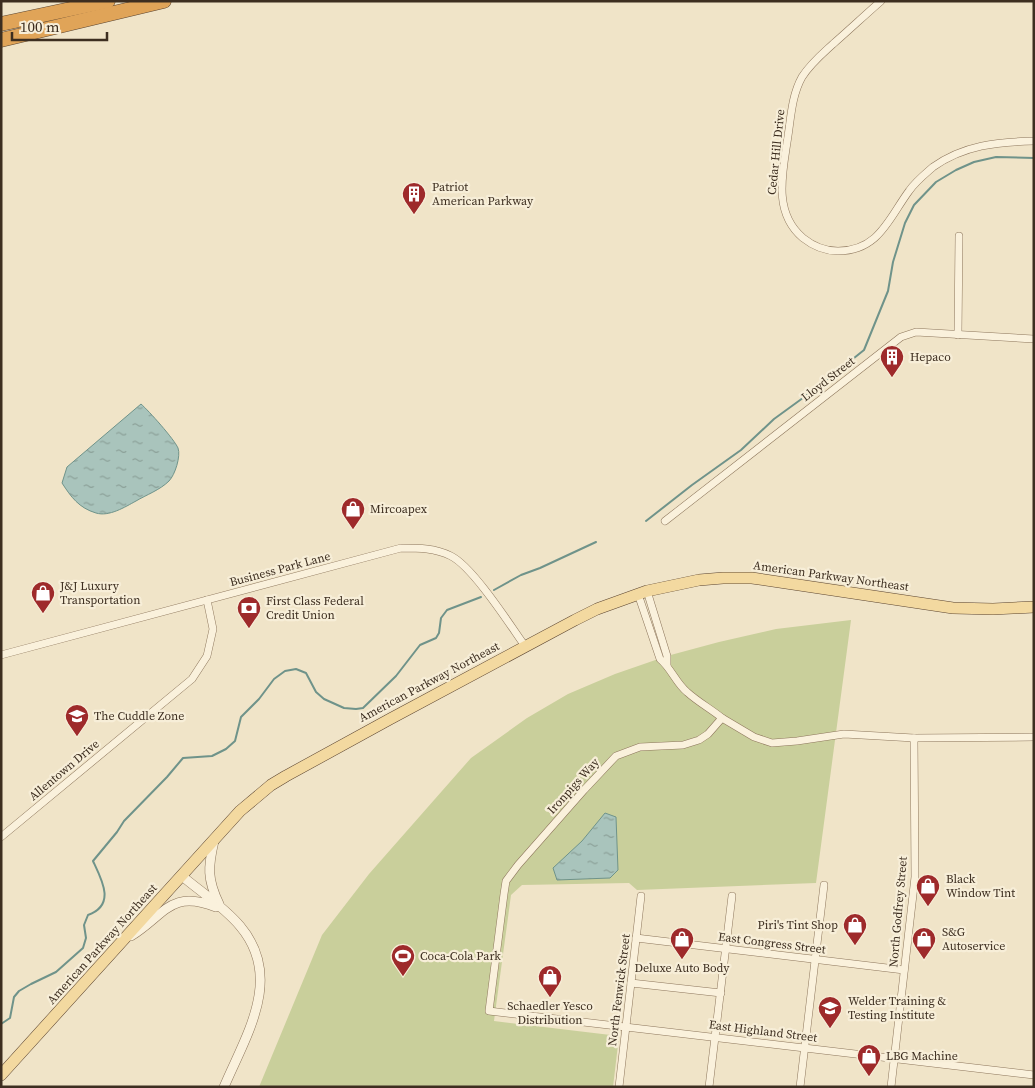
<svg xmlns="http://www.w3.org/2000/svg" width="1035" height="1088" font-family="'Source Serif 4',serif">
	<style>
		.pitch { fill: #c9cf9b }
		.water { fill: url(#water-ripples); stroke: #6f938a }
		.lines { fill: none; stroke-linecap: round; stroke-linejoin: round }
		.stream { stroke: #6f938a; stroke-width: 2 }
		.minor-casing { stroke: #8d765c; stroke-width: 8 }
		.tertiary-casing { stroke: #8d765c; stroke-width: 10 }
		.primary-casing { stroke: #5b4430; stroke-width: 12 }
		.motorway-casing { stroke: #5b4430; stroke-width: 15 }
		.minor { stroke: #faf1dc; stroke-width: 7 }
		.tertiary { stroke: #faf1dc; stroke-width: 9 }
		.primary { stroke: #f3d9a0; stroke-width: 11 }
		.motorway { stroke: #e0a458; stroke-width: 14 }
		.labels { text-anchor: middle; stroke-width: 4.5; stroke-linejoin: round; paint-order: stroke }
		.street-label { font-size: 12px; fill: #3d2e20; stroke: #f7eed8 }
		.poi-label { font-size: 12px; fill: #3d2e20; stroke: #f7eed8; text-anchor: start }
	</style>
	<defs>
		<pattern id="water-ripples" width="26" height="14" patternUnits="userSpaceOnUse" patternTransform="scale(1.25)"><rect width="26" height="14" fill="#a9c4bc"/><path d="M2 4q2-2 4 0t4 0M15 11q2-2 4 0t4 0" fill="none" stroke="#8ba098"/></pattern>
	</defs>
	<rect width="100%" height="100%" fill="#f0e4c8"/>
	<!-- pitch -->
	<polygon class="pitch" points="851,620 816,883 637,890 629,883 522,885 511,895 494,1021 619,1036 613,1087 259,1087 322,935 369,874 471,758 527,718 568,694 615,674 667,656 719,642 776,629"/>
	<!-- water -->
	<g class="water">
		<path d="M 141,404 C 149,411 174,439 178,448 C 181,456 175,475 169,481 C 160,490 146,495 136,501 C 125,507 109,517 96,513 C 79,508 71,497 62,483 L 67,467 Z"/>
		<polygon points="605,813 616,817 618,870 610,878 557,880 553,868 582,841"/>
	</g>
	<g class="lines">
		<!-- stream -->
		<g class="stream">
			<polyline points="646,521 692,485 741,450 774,419 818,387 864,350 888,291 893,262 905,223 914,205 936,182 956,170 974,162 996,157 1034,158"/>
			<polyline points="494,590 521,575 540,568 596,542"/>
			<path d="M 1,1024 L 10,1018 L 14,997 L 19,991 L 31,984 L 56,972 L 83,948 L 86,938 L 84,925 L 88,915 C 116,905 102,880 93,861 L 117,832 L 124,821 L 167,777 L 183,758 L 212,756 L 226,749 L 235,741 L 241,717 L 259,699 L 274,679 L 285,671 L 296,669 L 306,673 L 316,692 L 324,699 L 344,708 L 356,709 L 363,708 L 396,676 L 420,645 L 436,638 L 439,633 L 441,618 L 447,610 L 481,597"/>
		</g>
		<!-- minor casing -->
		<g class="minor-casing">
			<g id="minor">
				<path d="M 881,1 C 865,15 849,30 833,44 C 821,55 811,63 802,77 C 792,95 791,116 788,136 C 783,171 772,212 803,238 C 813,246 826,251 838,251 C 879,251 889,218 909,191 C 915,182 925,174 933,167 C 964,145 997,142 1034,141"/>
				<polyline points="958,335 959,236"/>
				<polyline points="665,521 901,337 916,332 1034,339"/>
				<polyline points="647,591 667,656 667,665"/>
				<path d="M 638,594 L 660,659 C 671,668 676,683 687,692 C 698,702 711,709 722,718 L 708,734 L 699,740 L 683,745 L 640,747 L 616,756 L 584,790 L 518,865 L 506,881 L 504,894 L 489,1011 L 1034,1075"/>
				<path d="M 1,655 L 401,548 C 419,548 435,548 451,556 C 473,567 510,625 525,646"/>
				<polyline points="722,718 754,737 772,743 797,741 844,734 914,738 1034,737"/>
				<polyline points="1,837 192,679 207,656 213,629 207,600"/>
				<polyline points="636,938 904,970"/>
				<polyline points="631,983 721,993"/>
				<polyline points="619,1087 641,896"/>
				<polyline points="709,1087 732,896"/>
				<polyline points="800,1087 824,885"/>
				<polyline points="891,1087 915,877 914,738"/>
			</g>
		</g>
		<!-- tertiary casing -->
		<g class="tertiary-casing">
			<g id="tertiary">
				<path d="M 214,841 C 208,867 207,879 219,904"/>
				<path d="M 182,876 C 201,892 224,907 240,926 C 284,978 246,1035 224,1087"/>
				<path d="M 131,936 C 165,915 170,889 216,907"/>
			</g>
		</g>
		<!-- primary casing -->
		<g class="primary-casing">
			<polyline id="primary" points="1,1075 240,811 271,785 286,776 390,719 575,620 597,609 647,591 699,580 723,578 752,578 953,608 993,609 1034,607"/>
		</g>
		<!-- motorway casing -->
		<g class="motorway-casing">
			<g id="motorway">
				<polyline points="1,24 108,1"/>
				<polyline points="1,40 164,1"/>
			</g>
		</g>
		<!-- minor -->
		<use href="#minor" class="minor"/>
		<!-- tertiary -->
		<use href="#tertiary" class="tertiary"/>
		<!-- primary -->
		<use href="#primary" class="primary"/>
		<!-- motorway -->
		<use href="#motorway" class="motorway"/>
	</g>
	<!-- icons -->
	<defs>
		<g id="building-pin" transform="scale(1.25)"><path d="M0 17L-7.5 6A9.5 9.5 0 1 1 7.5 6Z" fill="#9e2a2b" stroke="#f7eed8"/><path d="M-4-6H4V6H1V3H-1V6H-4ZM-2.5-4.3h1.7v1.8h-1.7ZM.8-4.3h1.7v1.8H.8ZM-2.5-1h1.7V.8h-1.7ZM.8-1h1.7V.8H.8Z" fill="#fff"/></g>
		<g id="shop-pin" transform="scale(1.25)"><path d="M0 17L-7.5 6A9.5 9.5 0 1 1 7.5 6Z" fill="#9e2a2b" stroke="#f7eed8"/><path d="M-5-2.5h2.3a2.7 3.5 0 0 1 5.4 0H5L5.5 6h-11ZM-1.5-2.5h3a1.5 2.3 0 0 0-3 0Z" fill="#fff"/></g>
		<g id="bank-pin" transform="scale(1.25)"><path d="M0 17L-7.5 6A9.5 9.5 0 1 1 7.5 6Z" fill="#9e2a2b" stroke="#f7eed8"/><path d="M-6-4H6V4H-6ZM0-2.3a2.3 2.3 0 1 0 0 4.6a2.3 2.3 0 1 0 0-4.6Z" fill="#fff"/></g>
		<g id="school-pin" transform="scale(1.25)"><path d="M0 17L-7.5 6A9.5 9.5 0 1 1 7.5 6Z" fill="#9e2a2b" stroke="#f7eed8"/><path d="M0-5L7-2L0 1L-7-2ZM-4 1L0 2.5L4 1V4Q0 6-4 4Z" fill="#fff"/></g>
		<g id="stadium-pin" transform="scale(1.25)"><path d="M0 17L-7.5 6A9.5 9.5 0 1 1 7.5 6Z" fill="#9e2a2b" stroke="#f7eed8"/><path d="M0-5a6.5 5 0 1 0 0 10a6.5 5 0 1 0 0-10ZM-3.5-1.8h7v3.6h-7Z" fill="#fff"/></g>
	</defs>
	<g fill-rule="evenodd">
		<use href="#building-pin" x="414" y="194"/>
		<use href="#building-pin" x="892" y="357"/>
		<use href="#shop-pin" x="353" y="509"/>
		<use href="#shop-pin" x="43" y="593"/>
		<use href="#bank-pin" x="249" y="608"/>
		<use href="#school-pin" x="77" y="716"/>
		<use href="#shop-pin" x="928" y="886"/>
		<use href="#shop-pin" x="855" y="925"/>
		<use href="#shop-pin" x="682" y="939"/>
		<use href="#shop-pin" x="924" y="939"/>
		<use href="#stadium-pin" x="403" y="956"/>
		<use href="#shop-pin" x="550" y="977"/>
		<use href="#school-pin" x="830" y="1008"/>
		<use href="#shop-pin" x="869" y="1056"/>
	</g>
	<g class="labels">
		<!-- street labels -->
		<g class="street-label">
			<text transform="translate(776 152) rotate(-84)" y="4">Cedar Hill Drive</text>
			<text transform="translate(828 379) rotate(-38)" y="4">Lloyd Street</text>
			<text transform="translate(280 569) rotate(-15)" y="4">Business Park Lane</text>
			<text transform="translate(831 576) rotate(8)" y="4">American Parkway Northeast</text>
			<text transform="translate(429 682) rotate(-28)" y="4">American Parkway Northeast</text>
			<text transform="translate(64 770) rotate(-40)" y="4">Allentown Drive</text>
			<text transform="translate(573 786) rotate(-48)" y="4">Ironpigs Way</text>
			<text transform="translate(898 912) rotate(-85)" y="4">North Godfrey Street</text>
			<text transform="translate(772 943) rotate(7)" y="4">East Congress Street</text>
			<text transform="translate(102 944) rotate(-48)" y="4">American Parkway Northeast</text>
			<text transform="translate(619 990) rotate(-83)" y="4">North Fenwick Street</text>
			<text transform="translate(763 1031) rotate(7)" y="4">East Highland Street</text>
		</g>
		<!-- poi labels -->
		<g class="poi-label">
			<text x="432" y="191">Patriot<tspan x="432" dy="14">American Parkway</tspan></text>
			<text x="910" y="361">Hepaco</text>
			<text x="370" y="513">Mircoapex</text>
			<text x="60" y="590">J&amp;J Luxury<tspan x="60" dy="14">Transportation</tspan></text>
			<text x="266" y="605">First Class Federal<tspan x="266" dy="14">Credit Union</tspan></text>
			<text x="94" y="720">The Cuddle Zone</text>
			<text x="946" y="883">Black<tspan x="946" dy="14">Window Tint</tspan></text>
			<text x="838" y="929" text-anchor="end">Piri's Tint Shop</text>
			<text x="942" y="936">S&amp;G<tspan x="942" dy="14">Autoservice</tspan></text>
			<text x="420" y="960">Coca-Cola Park</text>
			<text x="682" y="972" text-anchor="middle">Deluxe Auto Body</text>
			<text x="848" y="1005">Welder Training &amp;<tspan x="848" dy="14">Testing Institute</tspan></text>
			<text x="550" y="1010" text-anchor="middle">Schaedler Yesco<tspan x="550" dy="14">Distribution</tspan></text>
			<text x="886" y="1060">LBG Machine</text>
		</g>
	</g>
	<!-- border -->
	<rect width="1035" height="1088" fill="none" stroke="#3d2e20" stroke-width="5"/>
	<!-- scale -->
	<path d="M12 32v8h95v-8" fill="none" stroke="#3d2e20" stroke-width="2.5"/>
	<text x="20" y="32" font-size="15" fill="#3d2e20" stroke="#f7eed8" stroke-width="4" paint-order="stroke">100 m</text>
</svg>
